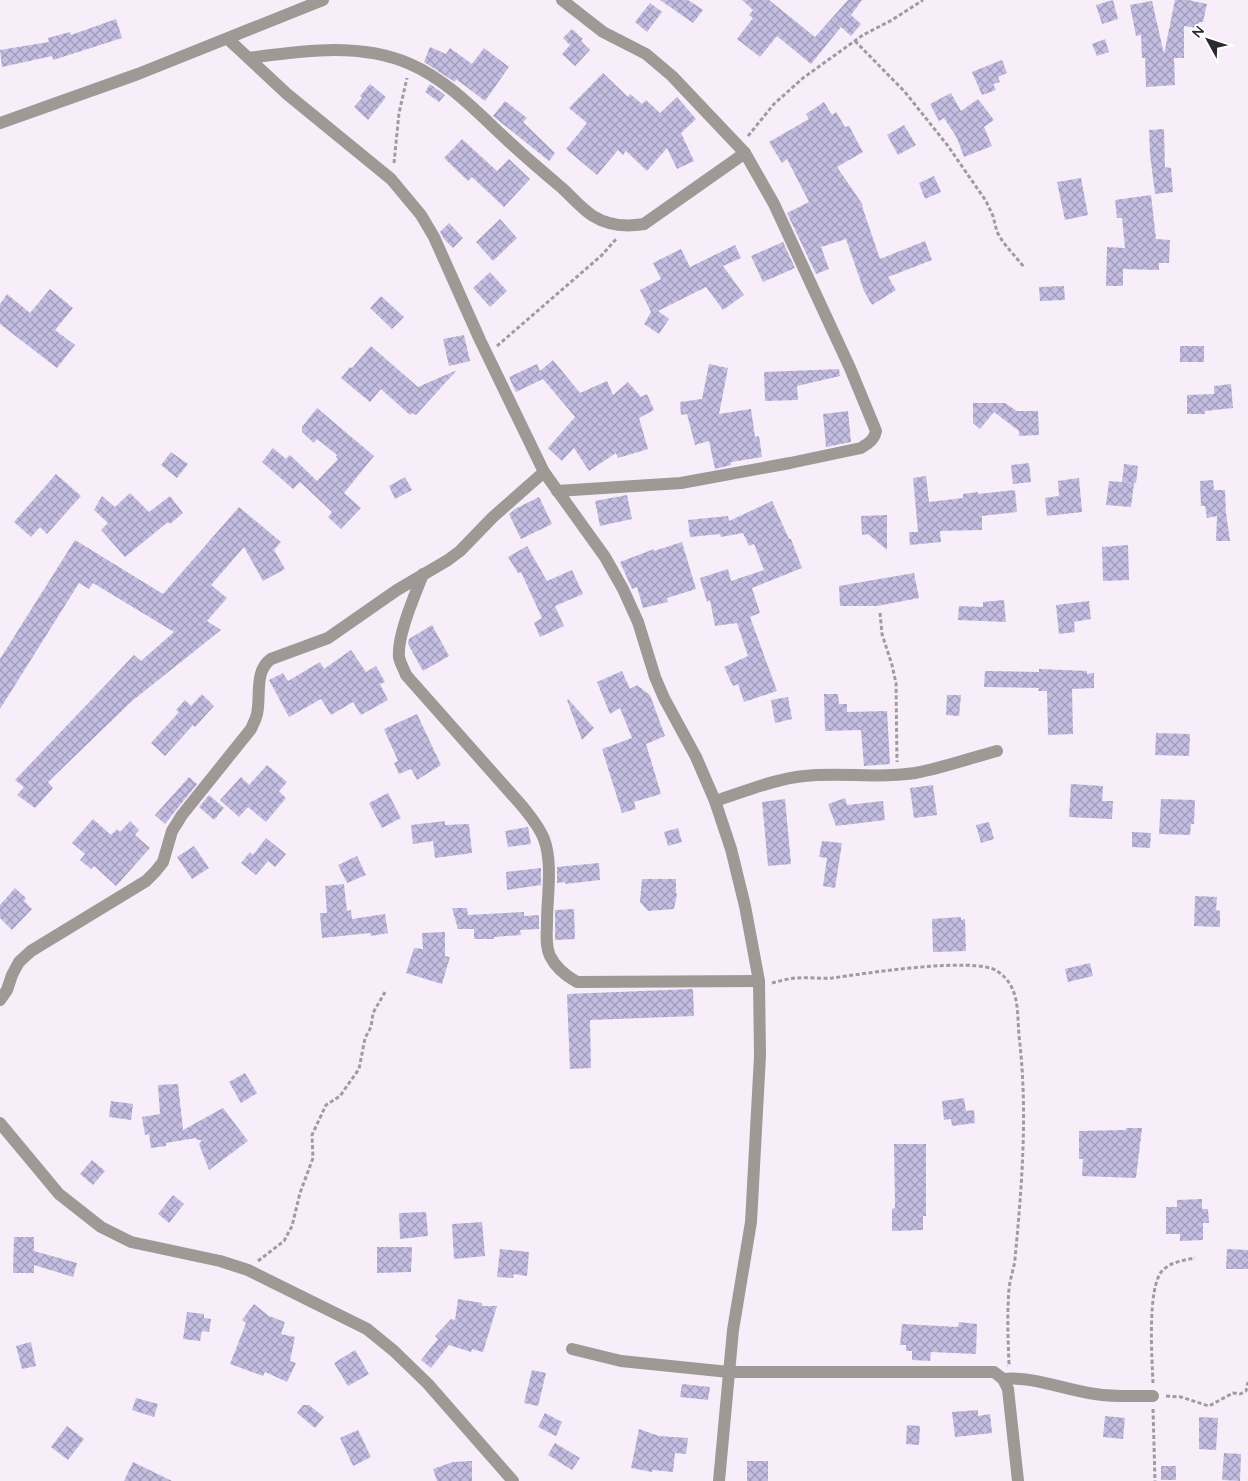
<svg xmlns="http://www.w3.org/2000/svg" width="1248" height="1481" font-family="Quicksand,sans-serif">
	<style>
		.building { fill: url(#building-cross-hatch) }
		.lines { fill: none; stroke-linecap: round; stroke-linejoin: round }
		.path { stroke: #a19aa3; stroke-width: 3; stroke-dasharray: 4 2.5; stroke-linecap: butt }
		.minor { stroke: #9e9995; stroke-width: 12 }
		.tertiary { stroke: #9e9995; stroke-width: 12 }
	</style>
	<defs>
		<pattern id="building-cross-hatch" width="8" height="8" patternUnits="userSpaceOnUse" patternTransform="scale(1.25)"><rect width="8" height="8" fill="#c3bde1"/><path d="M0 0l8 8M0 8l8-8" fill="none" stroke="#9f9ab7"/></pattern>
	</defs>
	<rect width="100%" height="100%" fill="#f7eefa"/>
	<!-- building -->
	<g class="building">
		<polygon points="660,0 688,0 703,10 693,23"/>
		<polygon points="742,0 769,0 815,37 848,0 862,0 851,15 861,24 851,36 841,27 811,64 777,36 760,57 737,39 753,18 749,15 753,10"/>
		<polygon points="1113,0 1118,19 1102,24 1096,5"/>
		<polygon points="1175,0 1188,0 1207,4 1203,22 1199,22 1197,28 1184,26 1184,58 1174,58 1175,85 1146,87 1145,58 1142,58 1141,35 1136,36 1130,5 1152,1 1164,54"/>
		<polygon points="650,3 662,12 647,32 635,22"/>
		<polygon points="116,19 122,38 53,60 52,56 2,67 0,50 49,42 48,38 70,32 71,35"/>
		<polygon points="572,29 583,39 581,41 590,50 575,66 562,54 570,45 563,38"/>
		<polygon points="1105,39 1109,52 1097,56 1092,44"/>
		<polygon points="430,47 446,54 450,48 472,64 484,48 509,67 485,101 456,79 455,82 424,62"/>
		<polygon points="1002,60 1007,73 998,77 1000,82 993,84 996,90 982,95 972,72"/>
		<polygon points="603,73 628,97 630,94 642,104 646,100 660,113 677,97 696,119 681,133 694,161 677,169 667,148 647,171 626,151 623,155 618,150 597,175 566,149 587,123 569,108"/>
		<polygon points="370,84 386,97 368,120 354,107 362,98 360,96"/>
		<polygon points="430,84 445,95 439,102 425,92"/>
		<polygon points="951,93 961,111 978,99 994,120 984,127 992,146 964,157 957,138 944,118 939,121 930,104"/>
		<polygon points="505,101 527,118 523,122 555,153 549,161 493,116"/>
		<polygon points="824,102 832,115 836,112 845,127 849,126 863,152 837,167 863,205 862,206 880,259 925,241 932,260 888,277 896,290 872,305 864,291 846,239 821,247 829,269 816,274 787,213 809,202 787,159 782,163 769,142 809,119 806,114"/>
		<polygon points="904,125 916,145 898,155 887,135"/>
		<polygon points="1164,129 1165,167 1171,168 1173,192 1155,194 1150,154 1149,130"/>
		<polygon points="462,139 497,171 509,159 530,179 504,207 472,177 468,181 444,158"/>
		<polygon points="934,176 941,192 925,199 919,183"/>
		<polygon points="1081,178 1088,215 1065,220 1057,182"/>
		<polygon points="1151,195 1156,239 1170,240 1169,263 1159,263 1159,270 1123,269 1123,286 1106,286 1107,247 1125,248 1122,218 1117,218 1115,200"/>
		<polygon points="500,219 517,238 493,261 476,242"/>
		<polygon points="449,223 463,238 453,248 444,239 440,232"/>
		<polygon points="783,242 795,268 763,282 751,256"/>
		<polygon points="735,245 741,258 723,266 744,295 723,310 706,287 658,311 669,319 659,334 644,324 651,312 640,290 661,279 653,263 681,249 690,267"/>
		<polygon points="490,272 507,291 490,307 473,288"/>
		<polygon points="1064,286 1065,300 1040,301 1039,287"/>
		<polygon points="50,289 73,308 55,330 75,345 57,368 0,324 0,304 7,294 30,313"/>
		<polygon points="381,296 404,317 392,329 370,308"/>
		<polygon points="464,335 470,361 449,366 443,339"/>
		<polygon points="371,346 418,387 457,370 416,415 412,413 410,415 381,389 370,402 341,378 350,367 352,368"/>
		<rect x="1180" y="346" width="24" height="16"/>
		<polygon points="553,360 580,393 607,381 613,395 628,382 641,397 647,394 654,410 639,418 648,449 618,458 616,453 589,471 574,448 562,461 548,448 575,417 543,379 516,392 509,377 537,364 540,371"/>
		<polygon points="709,364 728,368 719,414 751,409 755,437 759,436 762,457 731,462 731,465 715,469 709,441 695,445 687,414 681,415 680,402 702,399"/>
		<polygon points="839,369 840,376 797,386 798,400 765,401 764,372"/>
		<polygon points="1231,384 1233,408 1205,411 1205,414 1187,414 1187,395 1214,394 1214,386"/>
		<polygon points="973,403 1005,403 1017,411 1038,411 1039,435 1019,436 1019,431 994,412 980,429 973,423"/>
		<polygon points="317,408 374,456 344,493 361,508 341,529 328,517 332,512 300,482 293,489 262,462 273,448 286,459 290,455 317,481 338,459 336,457 337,455 317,439 314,443 302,432 302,427"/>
		<polygon points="848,411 851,442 826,447 823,414"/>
		<polygon points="171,452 188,464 177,478 161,465"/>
		<polygon points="1029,463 1031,482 1013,484 1011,465"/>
		<polygon points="1124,464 1138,466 1136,483 1122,482"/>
		<polygon points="56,474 81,496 47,534 40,527 31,537 14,522"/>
		<polygon points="926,476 929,502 963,498 963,494 978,492 978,494 1015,490 1017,512 982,516 982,530 940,531 941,542 910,545 909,532 918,532 913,478"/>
		<polygon points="405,477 412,490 395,499 389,486"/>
		<polygon points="1079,478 1082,512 1047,516 1045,498 1059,496 1058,481"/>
		<polygon points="1213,480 1214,490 1225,490 1226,513 1230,541 1216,541 1217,516 1207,518 1205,506 1201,506 1200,481"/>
		<polygon points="1109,481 1134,483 1131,507 1106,505"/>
		<polygon points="130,493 149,512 170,496 183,513 170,524 168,522 125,557 101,530 108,523 94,510 102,496 115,507"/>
		<polygon points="627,495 632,519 600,526 595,501"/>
		<polygon points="539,497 552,524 521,539 509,514 515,509"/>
		<polygon points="772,501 789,539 791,539 802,568 752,588 760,613 750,617 777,691 744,702 738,684 733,686 724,667 748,656 737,623 715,626 710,600 707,602 700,578 728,569 731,581 764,570 754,544 749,546 743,533 721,537 720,534 690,537 688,520 728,516 729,521"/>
		<polygon points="239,507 281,542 274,550 285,569 263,581 244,547 211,585 227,598 207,621 221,630 132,701 48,782 53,788 35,808 17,795 24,787 15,780 134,655 141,661 174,632 93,583 89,589 79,583 0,709 0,659 75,540 163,594"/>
		<polygon points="887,515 887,550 868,534 862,535 861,516"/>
		<polygon points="682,542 696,589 667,598 668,602 643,608 637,587 632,589 620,562 654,549 654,551"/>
		<polygon points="1128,545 1129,580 1103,581 1102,547"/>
		<polygon points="527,546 547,581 572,570 583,594 555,606 564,626 540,637 534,623 542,618 521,572 518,573 508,557"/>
		<polygon points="914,573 919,598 877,606 840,606 839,586"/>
		<polygon points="1004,600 1006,622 958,620 959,606 983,607 983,602"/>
		<polygon points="1089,601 1091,619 1074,622 1075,632 1059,634 1056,605"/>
		<polygon points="432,625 449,656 423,671 408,644 409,639"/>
		<polygon points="351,650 366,672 376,666 385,682 380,684 388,700 361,715 353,702 331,715 321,699 289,717 269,680 283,673 288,681 320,662 324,669"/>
		<polygon points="1039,669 1087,671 1087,674 1094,673 1094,688 1072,689 1073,734 1048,735 1047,691 1038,691 1039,688 984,687 985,671 1039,672"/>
		<polygon points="622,671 630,689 637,685 650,695 665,736 646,744 661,794 634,802 636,809 622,813 602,749 632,738 620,708 610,714 597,682"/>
		<polygon points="202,694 214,706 195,727 193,725 165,756 151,743 179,712 176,710 185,700 191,706"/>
		<polygon points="824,694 838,694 839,704 847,704 847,712 887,711 890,764 864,766 861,730 825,731"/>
		<polygon points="947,695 961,695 959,716 946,715"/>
		<polygon points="788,697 792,719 775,723 771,700"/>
		<polygon points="568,699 594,728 582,740 567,700"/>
		<polygon points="417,714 441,765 417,780 411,769 399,774 394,763 398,761 384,729"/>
		<polygon points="1156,733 1190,734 1189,756 1155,755"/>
		<polygon points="267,765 287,782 279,791 286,798 266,822 248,807 239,817 220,800 241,777 249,785"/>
		<polygon points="189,777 197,784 165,824 155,815"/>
		<polygon points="1071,784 1103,786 1102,801 1113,801 1112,819 1069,817"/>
		<polygon points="933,785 937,815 914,818 910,788"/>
		<polygon points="388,793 401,818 382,828 369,803"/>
		<polygon points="209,795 224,808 214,820 199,807"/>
		<polygon points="845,798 847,805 883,801 885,820 836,826 828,804"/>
		<polygon points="785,799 791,864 768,866 762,802"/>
		<polygon points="1161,799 1195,800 1194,824 1191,824 1190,835 1159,834"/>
		<polygon points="93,819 111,835 117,829 120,832 130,821 139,830 135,835 150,848 116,886 94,866 91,869 80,860 85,854 72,843"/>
		<polygon points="445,821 445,825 469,824 472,853 435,858 433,841 413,844 411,825"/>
		<polygon points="989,822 994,839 981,843 976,825"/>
		<polygon points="528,827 531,844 508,847 505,831"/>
		<polygon points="678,828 682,842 668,846 664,832"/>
		<polygon points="1132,832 1151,833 1150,848 1132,847"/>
		<polygon points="266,838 286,854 275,867 268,861 256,875 241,863 250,852 253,855"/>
		<polygon points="822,841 842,843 835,888 823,886 827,858 819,857"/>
		<polygon points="194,846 209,868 192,879 177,857"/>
		<polygon points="357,856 366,875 347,883 338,865"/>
		<polygon points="599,863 600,880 565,884 565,882 557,883 557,867"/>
		<polygon points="541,868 541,885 507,890 506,872"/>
		<polygon points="642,879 676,879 676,893 677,894 674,909 648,911 640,902"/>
		<polygon points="344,884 347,911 351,910 352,919 385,914 388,933 371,936 370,933 322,938 320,913 327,913 325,886"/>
		<polygon points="15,888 26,898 24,901 32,909 12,930 0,918 0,905"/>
		<polygon points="1195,896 1217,897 1216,910 1220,911 1220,927 1194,926"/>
		<polygon points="452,908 467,908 468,915 524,912 524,916 539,915 539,929 520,930 521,935 494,937 494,939 474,939 474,929 458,929"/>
		<polygon points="574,909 575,939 555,940 555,910"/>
		<polygon points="961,917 961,920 965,919 966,951 933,952 932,919"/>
		<polygon points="445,932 445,956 450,957 442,984 406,973 414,948 423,949 422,933"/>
		<polygon points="1090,963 1093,976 1068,982 1065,969"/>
		<polygon points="693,989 694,1016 590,1020 591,1068 570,1069 567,994"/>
		<polygon points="245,1073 257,1093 241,1103 229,1082"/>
		<polygon points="178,1084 183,1130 223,1108 248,1141 209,1170 199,1144 202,1140 197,1140 196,1138 166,1143 166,1146 151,1148 149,1134 145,1135 142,1117 160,1114 158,1085"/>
		<polygon points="964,1098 966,1111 974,1110 975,1123 952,1126 951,1119 944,1120 942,1101"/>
		<polygon points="111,1101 133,1104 131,1120 109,1117"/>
		<polygon points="1126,1128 1142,1128 1136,1178 1082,1176 1083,1159 1079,1159 1079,1131 1126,1130"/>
		<polygon points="894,1144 926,1144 926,1216 923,1216 923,1230 892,1231 892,1209 895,1208"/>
		<polygon points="92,1160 105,1171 93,1185 80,1174"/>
		<polygon points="173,1195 184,1204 169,1223 158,1214"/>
		<polygon points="1202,1199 1202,1209 1208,1209 1209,1223 1203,1223 1203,1240 1180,1241 1180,1234 1166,1234 1166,1207 1177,1207 1177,1200"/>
		<polygon points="426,1212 428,1236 400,1239 399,1213"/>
		<polygon points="482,1222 485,1256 454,1259 452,1224"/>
		<polygon points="14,1237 34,1237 34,1251 77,1263 73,1277 34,1265 34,1273 13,1273"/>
		<polygon points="377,1247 412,1247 411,1272 377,1273"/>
		<polygon points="500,1249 529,1252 527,1276 514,1274 513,1278 497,1277"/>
		<polygon points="1227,1249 1248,1250 1248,1269 1226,1269"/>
		<polygon points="458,1299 482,1303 482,1306 497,1306 483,1352 472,1349 471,1352 449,1345 431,1368 421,1360 438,1339 435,1336 451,1319 455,1320"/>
		<polygon points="254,1304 269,1316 285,1322 281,1334 295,1337 290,1361 296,1363 287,1382 265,1372 263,1376 230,1364 246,1323 242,1320"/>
		<polygon points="187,1312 204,1314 204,1318 211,1319 209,1332 202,1331 200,1341 183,1339"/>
		<polygon points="959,1322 977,1324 976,1354 931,1352 930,1361 912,1360 912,1351 906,1351 906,1345 900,1345 902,1324 958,1327"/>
		<polygon points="31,1342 36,1366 22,1369 16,1346"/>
		<polygon points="355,1350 369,1374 348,1386 334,1363"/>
		<polygon points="532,1370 546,1373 538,1406 524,1403"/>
		<polygon points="682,1384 710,1387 708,1400 680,1397"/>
		<polygon points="136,1398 158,1404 154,1417 132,1410"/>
		<polygon points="303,1405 309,1405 324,1417 315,1428 297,1413"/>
		<polygon points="978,1410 978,1416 990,1414 992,1433 955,1437 952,1412"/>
		<polygon points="545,1413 562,1422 556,1436 538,1427"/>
		<polygon points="1105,1416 1125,1418 1123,1439 1103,1437"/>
		<polygon points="1199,1417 1218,1418 1216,1450 1199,1449"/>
		<polygon points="907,1425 920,1426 919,1445 906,1444"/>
		<polygon points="67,1426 84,1439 68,1460 51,1447"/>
		<polygon points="639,1429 659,1436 688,1438 686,1454 675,1453 673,1472 653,1470 652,1472 631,1468"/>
		<polygon points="358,1430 371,1457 353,1466 340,1438"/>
		<polygon points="555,1443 580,1458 572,1470 548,1455"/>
		<polygon points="1224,1453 1241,1454 1240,1481 1222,1480"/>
		<polygon points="472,1461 472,1481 437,1481 433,1469 453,1462"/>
		<rect x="747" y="1461" width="21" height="20"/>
		<polygon points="133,1462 172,1481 124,1481"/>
		<rect x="1161" y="1466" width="15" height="14"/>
	</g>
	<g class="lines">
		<!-- path -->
		<g class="path">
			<polyline points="855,41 905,92 948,146 986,201 993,216 997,232 1003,242 1024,267"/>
			<polyline points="748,136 774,104 803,78 863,35 892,20 923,0"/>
			<polyline points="394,163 399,113 407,78"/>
			<polyline points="497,346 602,255 617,238"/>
			<polyline points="880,613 882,634 892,665 896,683 897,762"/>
			<path d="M 772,983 C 780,981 789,978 798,978 C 809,977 821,979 832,978 C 862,974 975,956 997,971 C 1020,986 1017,1011 1019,1036 C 1028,1110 1022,1185 1015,1259 C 1014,1269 1010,1278 1009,1289 C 1007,1314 1008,1339 1009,1364 L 1007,1366"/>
			<polyline points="258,1261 284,1241 292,1226 300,1193 313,1158 312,1135 326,1105 340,1096 359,1069 365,1038 371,1027 373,1013 385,992"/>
			<path d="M 1153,1383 C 1152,1359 1147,1288 1162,1271 C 1170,1262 1185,1260 1195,1258"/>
			<polyline points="1166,1396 1181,1397 1209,1406 1233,1393 1240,1394 1246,1391 1248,1382"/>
			<polyline points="1153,1409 1155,1481"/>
		</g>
		<!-- minor -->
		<g class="minor">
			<polyline points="228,39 287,94 391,179 421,215 434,237 480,340 544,472 605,557 623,589 638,622 655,677 664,698 696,757 715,801 731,849 745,906 759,981 760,1056 751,1222 733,1330 719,1481"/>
			<path d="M 249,58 C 302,51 359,42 410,64 C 447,80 476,111 505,138 C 523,155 543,172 562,188 C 572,197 582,209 593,216 C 609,226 626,227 644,224 L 745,153"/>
			<polyline points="0,123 138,74 323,0"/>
			<path d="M 557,491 L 681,483 L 790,463 L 861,448 C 869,443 874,440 876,431 L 850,368 L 774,204 L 745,153 L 672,76 L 646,54 L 603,32 L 562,0"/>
			<path d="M 423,574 C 415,595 397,635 399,657 C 400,663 404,669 406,675 L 523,807 C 531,817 539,826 544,839 C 553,863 547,897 547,922 C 547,934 545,945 550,956 C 556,968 566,976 577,982 L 759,981"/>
			<path d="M 715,801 C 744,792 774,779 804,776 C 841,772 878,779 915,773 C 942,768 970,758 997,751"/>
			<path d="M 0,1000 L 7,990 L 12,975 L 19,962 L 31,951 L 146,881 L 155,872 L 163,862 L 172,831 L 182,815 L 251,729 C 253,724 256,719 257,714 C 261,696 254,671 271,659 L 328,638 L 397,590 L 448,560 L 460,551 L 493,517 L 544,472"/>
			<polyline points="572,1349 621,1361 729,1372 994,1372 1003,1379 1008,1389 1018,1481"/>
			<path d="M 1003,1379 C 1033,1376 1065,1390 1095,1394 C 1114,1397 1134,1396 1153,1396"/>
		</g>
		<!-- tertiary -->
		<polyline class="tertiary" points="0,1123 59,1194 101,1227 131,1242 220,1261 248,1270 367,1329 394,1351 428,1384 513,1481"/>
	</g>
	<!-- north arrow -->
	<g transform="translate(1208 40) rotate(310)" stroke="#ffffff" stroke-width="4" paint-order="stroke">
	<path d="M0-4L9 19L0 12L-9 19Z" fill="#2d2a2f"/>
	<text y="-8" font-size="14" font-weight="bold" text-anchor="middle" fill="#2d2a2f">N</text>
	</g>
</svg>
